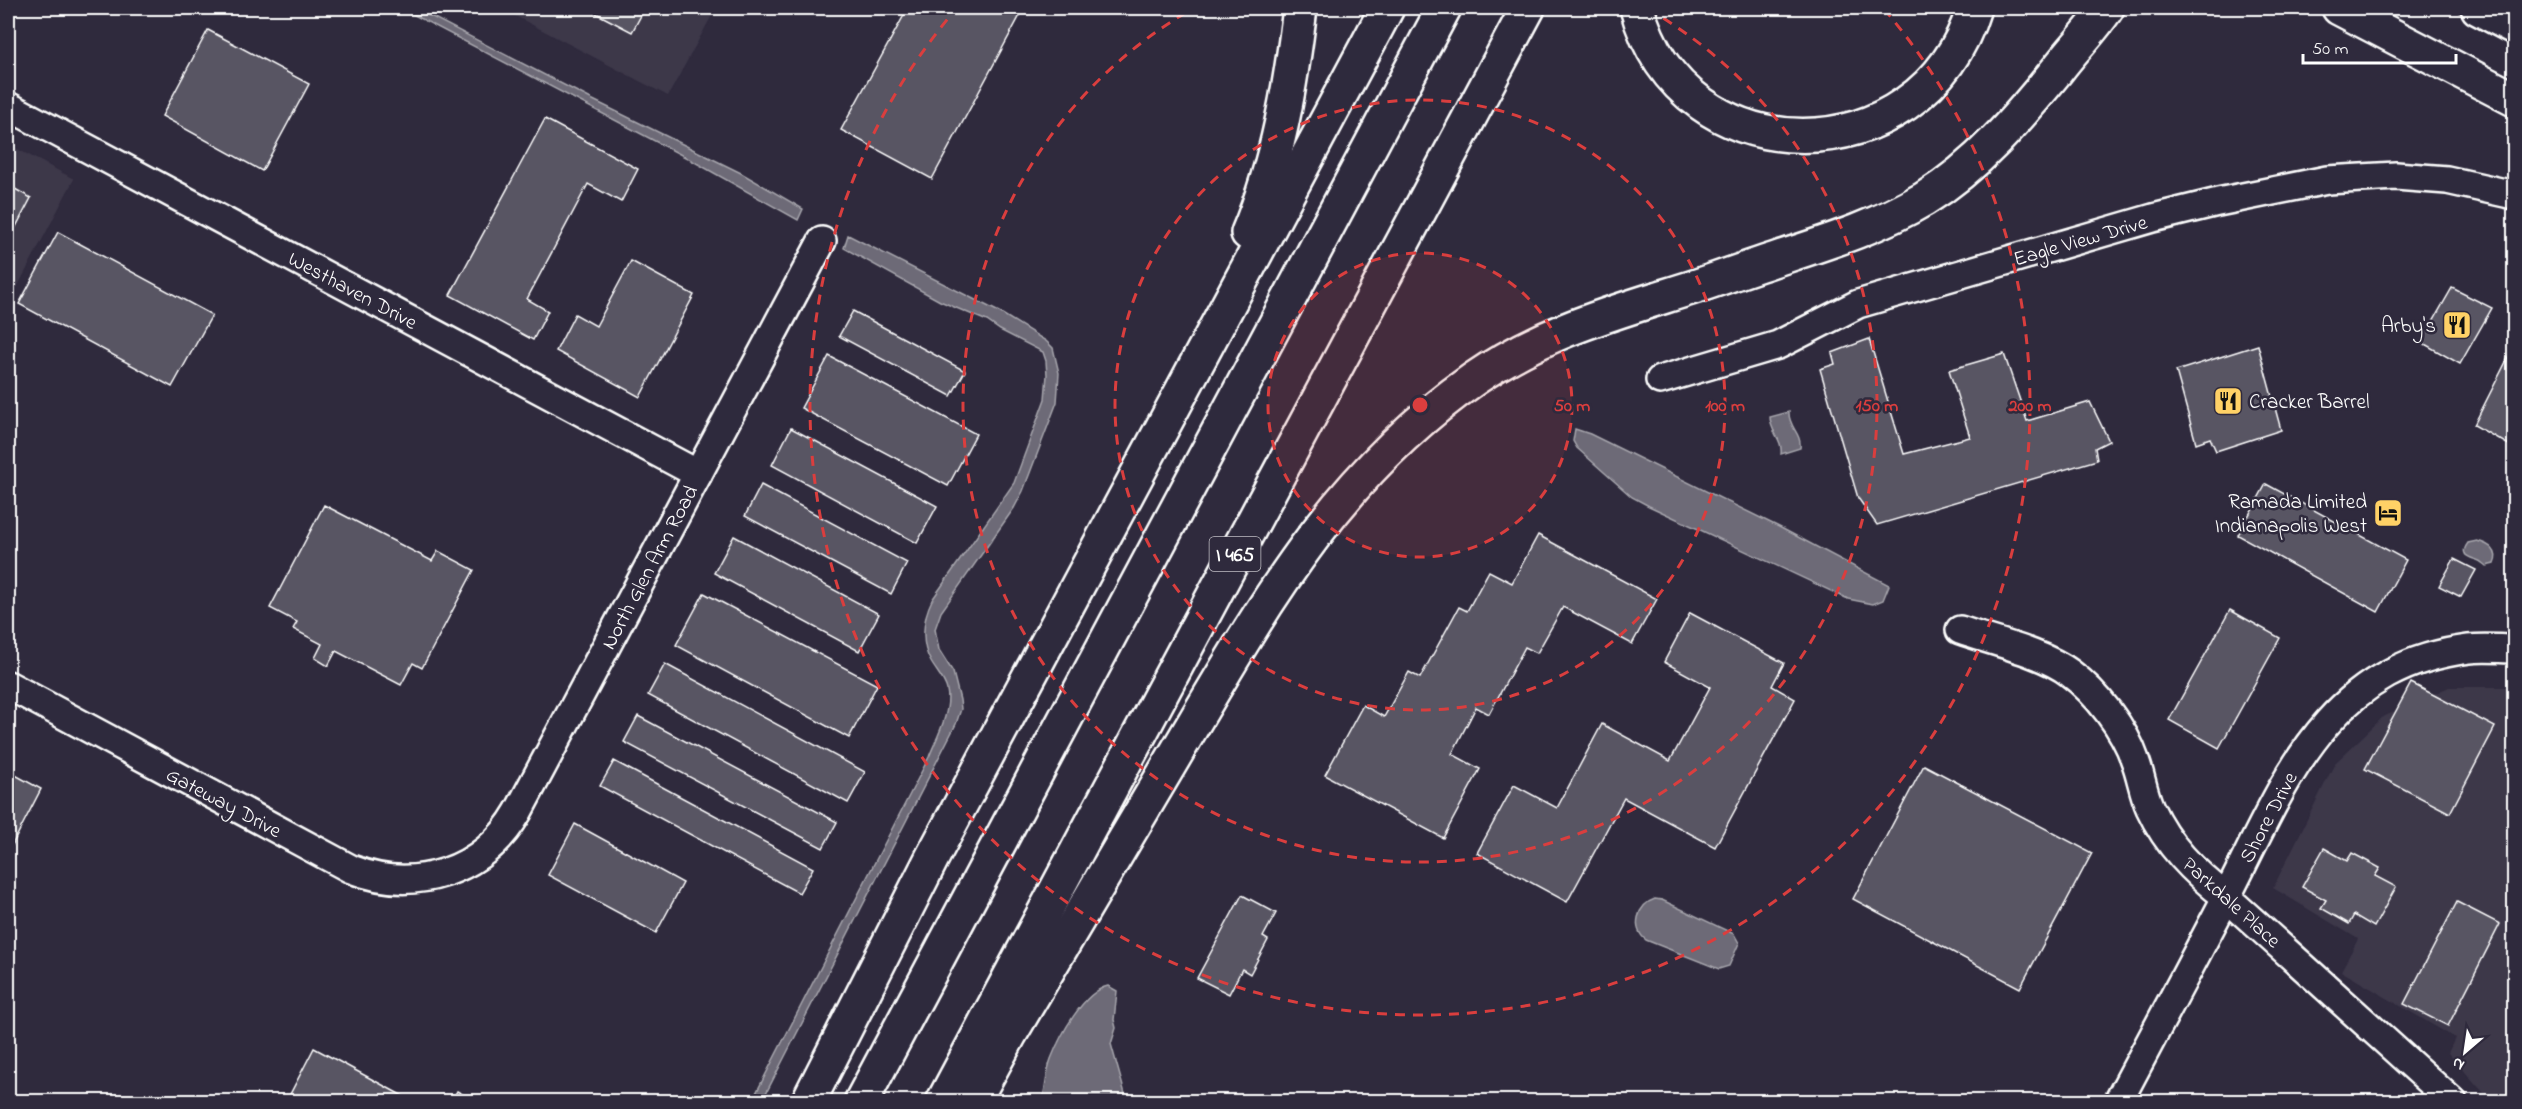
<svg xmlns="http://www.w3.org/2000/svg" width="2522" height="1109" font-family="'Indie Flower',sans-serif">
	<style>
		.built { fill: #3c3749 }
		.water { fill: #6d6a77; stroke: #a7a6ad; stroke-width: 1.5 }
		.building { fill: #595564; stroke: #fff; stroke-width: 1.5 }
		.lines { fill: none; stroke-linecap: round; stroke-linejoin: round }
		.minor-casing { stroke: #fff; stroke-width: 32 }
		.major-casing { stroke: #fff; stroke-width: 38 }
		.highway-casing { stroke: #fff; stroke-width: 38 }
		.minor { stroke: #2f2a3d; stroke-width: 27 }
		.major { stroke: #2f2a3d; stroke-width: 33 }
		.highway { stroke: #2f2a3d; stroke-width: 33 }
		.ring { fill: none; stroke: #da3e3e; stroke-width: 3; stroke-dasharray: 10 8 }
		.labels { text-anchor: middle; stroke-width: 5; stroke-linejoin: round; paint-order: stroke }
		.shield { fill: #2f2a3d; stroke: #c1bfc5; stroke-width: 1.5 }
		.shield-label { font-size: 20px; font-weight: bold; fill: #fff }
		.street-label { font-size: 21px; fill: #fff; stroke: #2f2a3d }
		.poi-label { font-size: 21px; fill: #fff; stroke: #2f2a3d; text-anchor: end }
		.centre { fill: #da3e3e; stroke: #2f2a3d; stroke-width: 3 }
		.ring-label { font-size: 18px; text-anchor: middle; font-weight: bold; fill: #da3e3e; stroke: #2f2a3d; stroke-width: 5; stroke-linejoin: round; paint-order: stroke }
	</style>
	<rect width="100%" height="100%" fill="#2f2a3d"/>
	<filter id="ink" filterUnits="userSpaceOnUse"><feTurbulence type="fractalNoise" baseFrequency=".0167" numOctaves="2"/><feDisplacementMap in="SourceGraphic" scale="12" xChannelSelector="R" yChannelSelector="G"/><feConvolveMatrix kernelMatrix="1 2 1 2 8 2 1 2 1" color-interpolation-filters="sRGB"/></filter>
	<g filter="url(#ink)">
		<!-- built -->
		<g class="built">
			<polygon points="500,8 716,8 668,96"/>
			<polygon points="8,144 74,179 8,305"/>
			<polygon points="2449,687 2514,687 2514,1101 2491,1101 2448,1053 2455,1038 2341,971 2358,939 2273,888 2335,763 2383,717"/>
		</g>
		<!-- water -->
		<g class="water">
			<polygon points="401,8 415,8 591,99 741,173 803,209 798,220 691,160"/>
			<path d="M 848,235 L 999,312 L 1046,341 L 1053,348 L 1059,373 L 1057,402 L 1023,491 L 1014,508 L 941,612 L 935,629 L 939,650 L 953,672 L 960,700 L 961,709 L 956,724 L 762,1101 L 752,1101 L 929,757 C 936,739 952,711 947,690 C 945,680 936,671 931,662 C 920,643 923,618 932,600 L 1014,483 L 1045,399 L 1047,375 L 1046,361 L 1043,352 L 1000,330 L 987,321 L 940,301 L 844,248 Z"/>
			<path d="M 1789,412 C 1788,427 1802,433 1800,448 L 1781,454 C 1783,439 1770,432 1770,417 Z"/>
			<polygon points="1575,429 1590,434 1779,527 1889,585 1883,600 1873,604 1848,599 1649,506 1632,497 1577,448 1573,441"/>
			<path d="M 2477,541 C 2489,544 2500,551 2494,564 L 2486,566 C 2483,564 2481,561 2477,560 C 2468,557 2459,555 2468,543 Z"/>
			<path d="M 1655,899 L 1662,900 L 1734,934 L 1739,943 L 1729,966 L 1719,969 L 1646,940 C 1631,928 1637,905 1655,899 Z"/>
			<path d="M 1108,986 L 1117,991 L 1114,1020 L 1116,1028 L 1111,1044 L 1127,1101 L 1042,1101 C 1046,1088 1046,1072 1051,1059 C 1060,1036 1083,992 1108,986 Z"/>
		</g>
		<!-- building -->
		<g class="building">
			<polygon points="586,8 645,8 632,32"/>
			<polygon points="908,8 1024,8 932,179 841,130"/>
			<polygon points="208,30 309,84 262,171 162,116"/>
			<polygon points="545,119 638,169 621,202 588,184 527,299 548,311 533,340 450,295"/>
			<polygon points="8,185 31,198 8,242"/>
			<polygon points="58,232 212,315 172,387 19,304"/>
			<polygon points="631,261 694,295 640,397 556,351 575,314 596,326"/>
			<polygon points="2452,288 2492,308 2460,364 2421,342"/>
			<polygon points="853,311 965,371 951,396 839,336"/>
			<polygon points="1869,339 1904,454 1970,437 1949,370 2004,354 2027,421 2090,402 2109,441 2095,448 2097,460 1877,525 1858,498 1820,369 1835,364 1832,353"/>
			<polygon points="2258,345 2281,430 2216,451 2210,438 2196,443 2176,371"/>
			<polygon points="2514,346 2514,448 2474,425"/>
			<polygon points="829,356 976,434 948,486 801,408"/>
			<polygon points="791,428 937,506 917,543 772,465"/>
			<polygon points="2266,484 2406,560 2378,612 2238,535"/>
			<polygon points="761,485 907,563 891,594 745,516"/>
			<polygon points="324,505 432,561 438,551 474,570 422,668 413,663 401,685 336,651 328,666 315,658 322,644 293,629 297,622 270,608"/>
			<polygon points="1538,535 1657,599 1632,644 1563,607 1537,653 1525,647 1489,714 1476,707 1452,754 1480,769 1443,838 1325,775 1363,705 1384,717 1409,672 1420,678 1459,607 1467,611 1489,571 1512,583"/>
			<polygon points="734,536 879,614 859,651 714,573"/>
			<polygon points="2454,559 2476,570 2461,597 2439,586"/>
			<polygon points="704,593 877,685 849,738 676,645"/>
			<polygon points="2230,610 2280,638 2219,748 2169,720"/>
			<polygon points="1690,613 1784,663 1772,686 1795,699 1715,847 1624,798 1567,902 1477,853 1514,785 1557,808 1602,724 1670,761 1710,687 1664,662"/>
			<polygon points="665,664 865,772 848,803 648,695"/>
			<polygon points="2411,683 2495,727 2450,813 2365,769"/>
			<polygon points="638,716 837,822 823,848 624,742"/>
			<polygon points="614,761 813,868 799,893 600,786"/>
			<polygon points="1924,765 2092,853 2020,988 1853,899"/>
			<polygon points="8,771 41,789 8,853"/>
			<polygon points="575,824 683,883 656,933 548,875"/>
			<polygon points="2324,848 2347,861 2352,853 2380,868 2375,876 2396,887 2374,927 2354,915 2349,924 2321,908 2326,900 2302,887"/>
			<polygon points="1242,895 1276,913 1263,937 1268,940 1250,974 1242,969 1229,994 1197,978"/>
			<polygon points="2457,902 2500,924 2448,1026 2404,1004"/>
			<polygon points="314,1048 414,1102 286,1102"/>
			<polygon points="457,1091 476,1102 451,1102"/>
		</g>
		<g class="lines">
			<!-- minor casing -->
			<g class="minor-casing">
				<g id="minor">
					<polyline points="8,106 698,474"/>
					<polyline points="1660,380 1778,345 1858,304 2153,218 2218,202 2327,180 2396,176 2447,180 2514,195"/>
					<path d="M 1960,630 C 1991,641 2044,653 2070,673 C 2097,693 2124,728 2135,760 C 2141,775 2143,793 2150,808 C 2167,845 2194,872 2226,897 L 2453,1102"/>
					<path d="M 8,685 L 351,869 C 415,894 483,872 518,812 L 822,241"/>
					<path d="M 2118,1102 C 2155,1033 2191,965 2227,896 C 2285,783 2325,667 2469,649 C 2484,647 2500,649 2514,649"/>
				</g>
			</g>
			<!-- major casing -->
			<g class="major-casing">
				<g id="major">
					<polyline points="2339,8 2514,99"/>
					<polyline points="2478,8 2514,27"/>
				</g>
			</g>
			<!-- highway casing -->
			<g class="highway-casing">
				<g id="highway">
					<path d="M 1637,8 C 1682,178 1922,178 1974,8"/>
					<path d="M 1248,233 C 1278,162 1291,83 1300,8"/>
					<polyline points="808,1102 932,858 1387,8"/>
					<polyline points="861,1102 1444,8"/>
					<polyline points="943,1102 1528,8"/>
					<path d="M 973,1102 L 1010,1034 C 1066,939 1122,845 1178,750 C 1262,608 1335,476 1474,379 C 1545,330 1616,312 1697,286 C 1724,277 1751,267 1779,258 C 1828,242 1879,226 1924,199 C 1978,166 2019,117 2058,69 C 2074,48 2093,29 2107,8"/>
				</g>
			</g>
			<!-- minor -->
			<use href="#minor" class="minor"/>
			<!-- major -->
			<use href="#major" class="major"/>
			<!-- highway -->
			<use href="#highway" class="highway"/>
		</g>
	</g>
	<!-- distance rings -->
	<circle cx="1420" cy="405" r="152" fill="#da3e3e" fill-opacity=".12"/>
	<g class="ring">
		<circle cx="1420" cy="405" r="152"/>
		<circle cx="1420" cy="405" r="305"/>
		<path d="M1648 9A457 457 0 1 1 1192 9"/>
		<path d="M1884 9A610 610 0 1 1 956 9"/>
	</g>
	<!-- icons -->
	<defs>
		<g id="restaurant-square" transform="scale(1.5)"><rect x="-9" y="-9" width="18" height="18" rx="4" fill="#ffd166" stroke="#2f2a3d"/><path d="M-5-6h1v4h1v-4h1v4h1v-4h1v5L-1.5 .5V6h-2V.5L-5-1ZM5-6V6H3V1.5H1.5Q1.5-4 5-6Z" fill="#111"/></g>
		<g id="hotel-square" transform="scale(1.5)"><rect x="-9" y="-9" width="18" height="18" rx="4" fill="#ffd166" stroke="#2f2a3d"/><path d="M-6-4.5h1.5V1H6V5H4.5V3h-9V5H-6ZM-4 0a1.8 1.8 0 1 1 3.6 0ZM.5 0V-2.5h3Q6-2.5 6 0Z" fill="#111"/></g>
	</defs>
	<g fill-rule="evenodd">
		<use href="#restaurant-square" x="2457" y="325"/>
		<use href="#restaurant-square" x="2228" y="401"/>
		<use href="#hotel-square" x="2388" y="513"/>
	</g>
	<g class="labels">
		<!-- shield labels -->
		<rect class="shield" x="1209.5" y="537" width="51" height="34" rx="4.5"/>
		<g class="shield-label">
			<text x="1235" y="561">I 465</text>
		</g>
		<!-- street labels -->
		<g class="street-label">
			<text transform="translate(2080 240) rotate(-16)" y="7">Eagle View Drive</text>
			<text transform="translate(353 290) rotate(28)" y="7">Westhaven Drive</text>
			<text transform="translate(649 567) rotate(-62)" y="7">North Glen Arm Road</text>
			<text transform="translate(224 802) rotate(28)" y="7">Gateway Drive</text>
			<text transform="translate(2268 817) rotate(-62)" y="7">Shore Drive</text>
			<text transform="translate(2232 902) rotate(42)" y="7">Parkdale Place</text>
		</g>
		<!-- poi labels -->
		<g class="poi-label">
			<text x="2436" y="332">Arby's</text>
			<text x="2249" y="408" text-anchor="start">Cracker Barrel</text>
			<text x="2367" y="508">Ramada Limited<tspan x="2367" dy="24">Indianapolis West</tspan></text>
		</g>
	</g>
	<circle cx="1420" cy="405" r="9" class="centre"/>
	<g class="ring-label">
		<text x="1572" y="411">50 m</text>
		<text x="1725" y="411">100 m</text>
		<text x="1877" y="411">150 m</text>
		<text x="2030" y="411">200 m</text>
	</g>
	<!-- margin -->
	<rect width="2522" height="1109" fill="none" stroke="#2f2a3d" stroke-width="30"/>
	<rect x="15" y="15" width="2492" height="1079" fill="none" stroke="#fff" stroke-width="2" filter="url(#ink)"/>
	<!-- north arrow -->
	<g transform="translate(2465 1052) rotate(209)" stroke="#2f2a3d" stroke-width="4.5" paint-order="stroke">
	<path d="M0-4.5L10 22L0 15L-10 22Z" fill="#ffffff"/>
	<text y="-9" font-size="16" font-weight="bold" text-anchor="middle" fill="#ffffff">N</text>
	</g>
	<!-- scale -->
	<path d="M2303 54v9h153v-9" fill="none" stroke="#ffffff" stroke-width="3"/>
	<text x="2312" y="54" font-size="18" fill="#ffffff" stroke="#2f2a3d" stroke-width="4.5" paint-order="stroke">50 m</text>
</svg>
